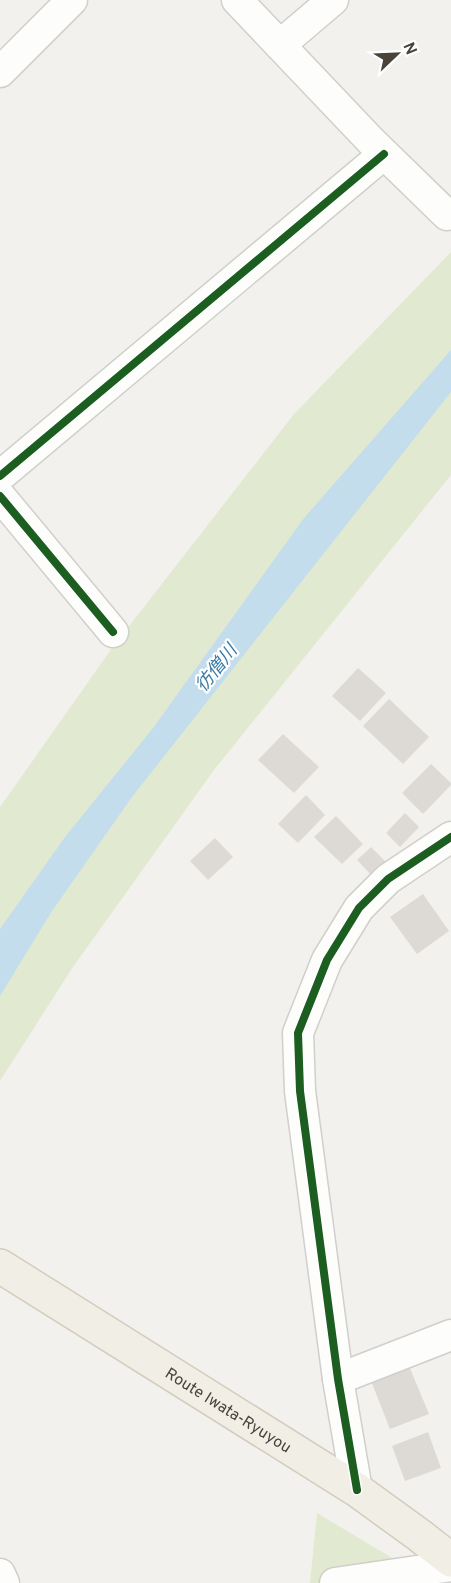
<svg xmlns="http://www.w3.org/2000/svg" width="451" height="1583" font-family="Overpass,'Noto Sans JP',sans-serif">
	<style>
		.green { fill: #e1ead0 }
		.water { fill: #c3dded }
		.building { fill: #dddad6 }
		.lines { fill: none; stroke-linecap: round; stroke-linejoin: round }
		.minor-casing { stroke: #d1cfcc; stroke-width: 33 }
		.major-casing { stroke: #d4ccbd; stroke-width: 36 }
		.minor { stroke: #fdfdfc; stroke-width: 30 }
		.major { stroke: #f1eee6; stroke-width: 33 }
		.cycleway-casing { stroke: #fff; stroke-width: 11 }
		.cycleway { stroke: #1b5e20; stroke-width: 8 }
		.labels { text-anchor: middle; stroke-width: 4.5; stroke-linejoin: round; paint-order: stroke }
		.street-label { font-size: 16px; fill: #49433a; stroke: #fff }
		.water-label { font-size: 18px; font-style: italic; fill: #387aa5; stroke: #fff }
	</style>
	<rect width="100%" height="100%" fill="#f3f1ee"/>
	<!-- green -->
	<g class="green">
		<polygon points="451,252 451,475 214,770 73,967 0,1081 0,807 112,648 294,414"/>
		<polygon points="317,1513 404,1565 326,1583 310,1583"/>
	</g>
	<!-- water -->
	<polygon class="water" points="451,350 451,392 132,797 52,911 0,996 0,929 65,837 153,728 304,518"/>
	<!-- building -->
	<g class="building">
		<polygon points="358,668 386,693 360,721 332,696"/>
		<polygon points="389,699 429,737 403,764 363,726"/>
		<polygon points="283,734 319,767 294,793 258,760"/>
		<polygon points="431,764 451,783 451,785 423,814 402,793"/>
		<polygon points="306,795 325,815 298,843 278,824"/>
		<polygon points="405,813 419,827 400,847 386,833"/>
		<polygon points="336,816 363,844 342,864 314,837"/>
		<polygon points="215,838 233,857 208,880 190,861"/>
		<polygon points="371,847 386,862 372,876 357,860"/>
		<polygon points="423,894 449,931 417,954 390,917"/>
		<polygon points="407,1361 429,1414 390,1429 369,1376"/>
		<polygon points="428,1432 441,1468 405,1481 392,1446"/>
	</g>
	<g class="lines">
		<!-- minor casing -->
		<g class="minor-casing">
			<g id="minor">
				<polyline points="237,0 371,141 447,215"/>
				<polyline points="280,45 333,0"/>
				<polyline points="0,72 72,0"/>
				<polyline points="0,476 384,154"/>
				<polyline points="0,496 113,632"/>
				<polyline points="338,1379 451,1335"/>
				<polyline points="357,1490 338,1379 300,1091 298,1033 327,960 359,908 388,879 451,837"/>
				<polyline points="0,1574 4,1583"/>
				<polyline points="335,1583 451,1566"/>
			</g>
		</g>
		<!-- major casing -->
		<g class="major-casing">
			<g id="major">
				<path id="s1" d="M 0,1266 L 357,1490 L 419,1535 L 451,1560"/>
			</g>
		</g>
		<!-- minor -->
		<use href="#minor" class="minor"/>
		<!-- major -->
		<use href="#major" class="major"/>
		<!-- cycleway casing -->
		<g class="cycleway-casing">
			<g id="cycleway">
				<polyline points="0,476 384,154"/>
				<polyline points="0,496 113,632"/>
				<polyline points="357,1490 338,1379 300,1091 298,1033 327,960 359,908 388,879 451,837"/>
			</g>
		</g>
		<!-- cycleway -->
		<use href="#cycleway" class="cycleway"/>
	</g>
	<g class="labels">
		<!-- street labels -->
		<g class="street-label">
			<text dy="6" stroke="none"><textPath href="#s1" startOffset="270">Route Iwata-Ryuyou</textPath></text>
		</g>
		<!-- water labels -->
		<g class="water-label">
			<text transform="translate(216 668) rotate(-51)" y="6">彷僧川</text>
		</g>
	</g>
	<!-- north arrow -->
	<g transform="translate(397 54) rotate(67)" stroke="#ffffff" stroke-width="4.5" paint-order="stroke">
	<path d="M0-4.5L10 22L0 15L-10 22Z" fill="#49433a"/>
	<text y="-9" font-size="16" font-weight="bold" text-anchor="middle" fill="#49433a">N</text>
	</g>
</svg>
